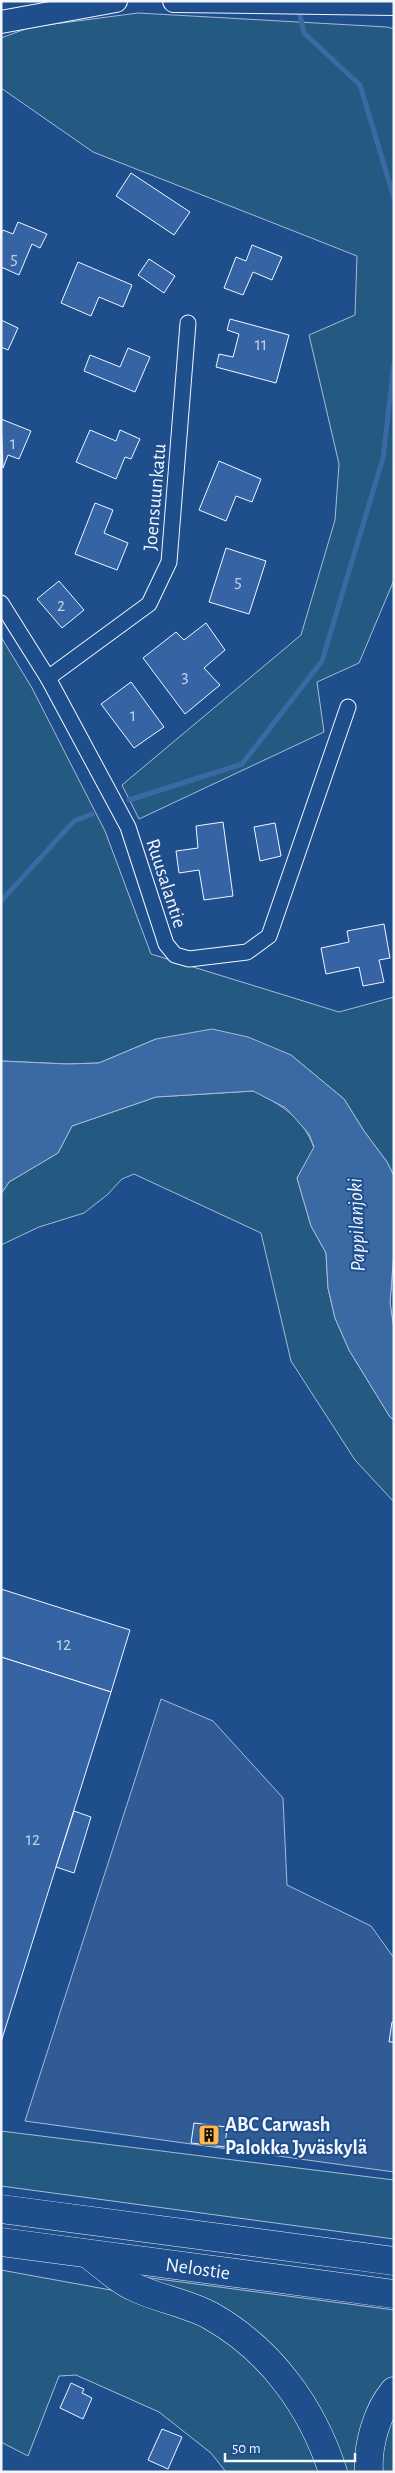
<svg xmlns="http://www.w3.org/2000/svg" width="395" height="2473" font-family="'Alegreya Sans',sans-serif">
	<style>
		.green { fill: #245a82; stroke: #a8bbd7 }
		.parking { fill: #305b95; stroke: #a8bbd7 }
		.water { fill: #3b69a3; stroke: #a8bbd7 }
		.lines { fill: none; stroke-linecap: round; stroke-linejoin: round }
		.stream { stroke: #3b69a3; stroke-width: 5 }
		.building { fill: #3563a3; stroke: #f2f6ff }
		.minor-casing { stroke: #f2f6ff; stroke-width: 17 }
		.secondary-casing { stroke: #f2f6ff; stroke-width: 24 }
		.motorway-casing { stroke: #f2f6ff; stroke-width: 29 }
		.minor { stroke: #1f4e8c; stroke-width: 15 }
		.secondary { stroke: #1f4e8c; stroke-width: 22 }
		.motorway { stroke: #1f4e8c; stroke-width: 28 }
		.labels { text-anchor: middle; stroke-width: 4; stroke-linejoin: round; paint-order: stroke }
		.number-label { font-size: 18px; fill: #c3d1e8 }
		.street-label { font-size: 20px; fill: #f2f6ff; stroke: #1f4e8c }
		.poi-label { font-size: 20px; font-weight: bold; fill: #f2f6ff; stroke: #1f4e8c; text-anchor: start }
		.water-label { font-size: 21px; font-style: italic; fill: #f2f6ff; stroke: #1f4e8c }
	</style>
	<rect width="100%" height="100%" fill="#1f4e8c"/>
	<!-- green -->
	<g class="green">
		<polygon points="138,13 387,27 394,29 394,580 359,663 317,682 324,732 139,819 122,785 301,635 335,520 339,464 309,335 355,315 357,256 93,152 1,88 1,38 31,27"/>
		<polygon points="1,637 32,688 105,831 151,954 339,1012 394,997 394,1176 387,1162 364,1131 344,1099 291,1055 156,1039 99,1063 67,1064 1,1061"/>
		<path d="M 254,1091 C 281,1105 303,1117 314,1148 L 297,1178 L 311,1226 L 326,1253 L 328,1288 L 335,1318 L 349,1350 L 390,1417 L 394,1420 L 394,1502 L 355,1460 L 291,1361 L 261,1233 L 134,1174 L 122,1179 L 107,1195 L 84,1213 L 39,1227 L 1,1245 L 1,1194 L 9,1182 L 58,1153 L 72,1126 L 156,1097 Z"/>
		<polygon points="394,1251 394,1329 390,1303"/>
		<polygon points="1,2131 394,2180 394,2239 1,2186"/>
		<polygon points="1,2270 127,2293 187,2314 240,2347 291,2404 323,2472 226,2472 211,2453 159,2412 76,2375 59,2376 28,2456 1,2442"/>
		<polygon points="143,2277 394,2310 394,2377 376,2402 358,2472 343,2472 319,2412"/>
		<polygon points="394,2411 394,2472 379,2472 378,2465"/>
	</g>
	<!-- parking -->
	<polygon class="parking" points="161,1699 213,1721 283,1798 287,1885 371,1926 394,1958 394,2172 25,2121"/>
	<!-- water -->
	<polygon class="water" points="212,1029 248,1037 291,1055 344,1099 364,1131 387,1162 394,1176 394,1251 390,1303 394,1329 394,1420 390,1417 349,1350 335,1318 328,1288 326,1253 311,1226 297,1178 314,1147 309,1134 286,1108 253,1091 156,1097 72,1126 58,1153 9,1182 1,1194 1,1061 67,1064 99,1063 156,1039"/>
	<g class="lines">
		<!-- stream -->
		<g class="stream">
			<polyline points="300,15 304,33 360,85 394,198"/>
			<polyline points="129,800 242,764 322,661 383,458 394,363"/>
			<polyline points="1,901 74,821 92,814"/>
		</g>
	</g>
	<!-- building -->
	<g class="building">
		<polygon points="131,173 190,212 174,235 116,196"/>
		<polygon points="18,222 47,234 40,248 32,244 19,275 1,267 1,234 3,230 13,234"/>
		<polygon points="252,245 282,257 272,280 253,272 243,295 224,288 236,257 246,261"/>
		<polygon points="149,259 175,276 164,293 138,275"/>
		<polygon points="78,262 132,285 123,307 99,297 91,316 61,303"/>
		<polygon points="230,319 289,335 276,383 216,367 219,354 233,357 239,334 227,330"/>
		<polygon points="1,320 18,328 8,350 1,347"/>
		<polygon points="128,348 150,357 135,392 84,371 90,355 120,367"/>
		<polygon points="1,419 31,431 19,459 8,455 3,468"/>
		<polygon points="90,430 116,441 120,430 140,439 131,459 125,457 116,479 76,462"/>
		<polygon points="219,461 261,479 252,502 236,496 226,521 199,510"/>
		<polygon points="95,503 113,510 104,533 128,543 117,570 75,554"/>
		<polygon points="226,548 266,561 249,614 209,602"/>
		<polygon points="59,581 84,610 62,628 37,599"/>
		<polygon points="206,623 225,650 204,668 220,685 185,714 143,658 176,632 184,640"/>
		<polygon points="131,682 164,727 134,748 101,704"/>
		<polygon points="223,822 233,896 204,900 199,870 179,873 176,851 198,848 196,826"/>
		<polygon points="275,823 281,856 260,861 254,827"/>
		<polygon points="384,924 390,958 379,960 384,982 363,986 359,967 326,974 321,948 349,942 347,931"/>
		<polygon points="1,1589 130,1630 111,1692 1,1657"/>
		<polygon points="1,1657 111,1692 1,2042"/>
		<polygon points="74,1811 91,1817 74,1873 56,1867"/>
		<polygon points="392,2022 394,2022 394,2042 389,2042"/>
		<polygon points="194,2123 227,2127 225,2147 191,2143"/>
		<polygon points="71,2383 84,2389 82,2393 92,2398 83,2419 60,2408"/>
		<polygon points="162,2429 182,2437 168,2469 148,2460"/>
	</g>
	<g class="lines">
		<!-- minor casing -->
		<g class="minor-casing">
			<g id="minor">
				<polyline points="1,603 48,678 128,827 166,944 175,955 189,959 247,952 269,936 348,707"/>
				<polyline points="48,678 149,604 169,562 188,323"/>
			</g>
		</g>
		<!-- secondary casing -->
		<g class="secondary-casing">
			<g id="secondary">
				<polyline points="174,1 394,4"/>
				<polyline points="1,22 116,1"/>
			</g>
		</g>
		<!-- motorway casing -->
		<g class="motorway-casing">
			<g id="motorway">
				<polyline points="1,2209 394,2261"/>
				<polyline points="1,2242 394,2294"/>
				<path d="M 89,2255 C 103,2265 117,2279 132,2286 C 157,2299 186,2302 211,2316 C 271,2350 312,2407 333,2472"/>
				<path d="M 369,2472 C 367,2446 377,2411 394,2391"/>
			</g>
		</g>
		<!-- minor -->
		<use href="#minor" class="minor"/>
		<!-- secondary -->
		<use href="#secondary" class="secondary"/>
		<!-- motorway -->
		<use href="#motorway" class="motorway"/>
	</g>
	<!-- icons -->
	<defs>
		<g id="building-square" transform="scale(1.125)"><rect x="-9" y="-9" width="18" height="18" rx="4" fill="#ffb74d" stroke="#1f4e8c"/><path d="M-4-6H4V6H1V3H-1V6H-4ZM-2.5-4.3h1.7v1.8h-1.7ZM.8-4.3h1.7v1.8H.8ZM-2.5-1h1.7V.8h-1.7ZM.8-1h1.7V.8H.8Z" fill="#111"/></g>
	</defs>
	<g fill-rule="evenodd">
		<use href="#building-square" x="209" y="2135"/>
	</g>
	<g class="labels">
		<!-- number labels -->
		<g class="number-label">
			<text x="14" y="264">5</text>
			<text x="261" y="350">11</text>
			<text x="13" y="449">1</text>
			<text x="238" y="587">5</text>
			<text x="61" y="611">2</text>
			<text x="185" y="682">3</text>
			<text x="133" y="721">1</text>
			<text x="64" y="1650">12</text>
			<text x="33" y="1845">12</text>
		</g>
		<!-- street labels -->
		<g class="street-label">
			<text transform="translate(154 497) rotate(-85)" y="7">Joensuunkatu</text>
			<text transform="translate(167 883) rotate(72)" y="7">Ruusalantie</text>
			<text transform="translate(198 2268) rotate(8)" y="7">Nelostie</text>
		</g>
		<!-- poi labels -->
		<g class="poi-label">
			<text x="225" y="2131">ABC Carwash<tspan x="225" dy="23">Palokka Jyväskylä</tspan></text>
		</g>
		<!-- water labels -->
		<g class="water-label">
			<text transform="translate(356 1225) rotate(-92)" y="7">Pappilanjoki</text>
		</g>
	</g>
	<!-- border -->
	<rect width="395" height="2473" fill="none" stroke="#f2f6ff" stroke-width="5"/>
	<!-- scale -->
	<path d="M225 2453v8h130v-8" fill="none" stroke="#f2f6ff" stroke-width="2.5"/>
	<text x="232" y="2453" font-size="15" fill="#f2f6ff" stroke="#1f4e8c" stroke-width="4" paint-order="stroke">50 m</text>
</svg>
